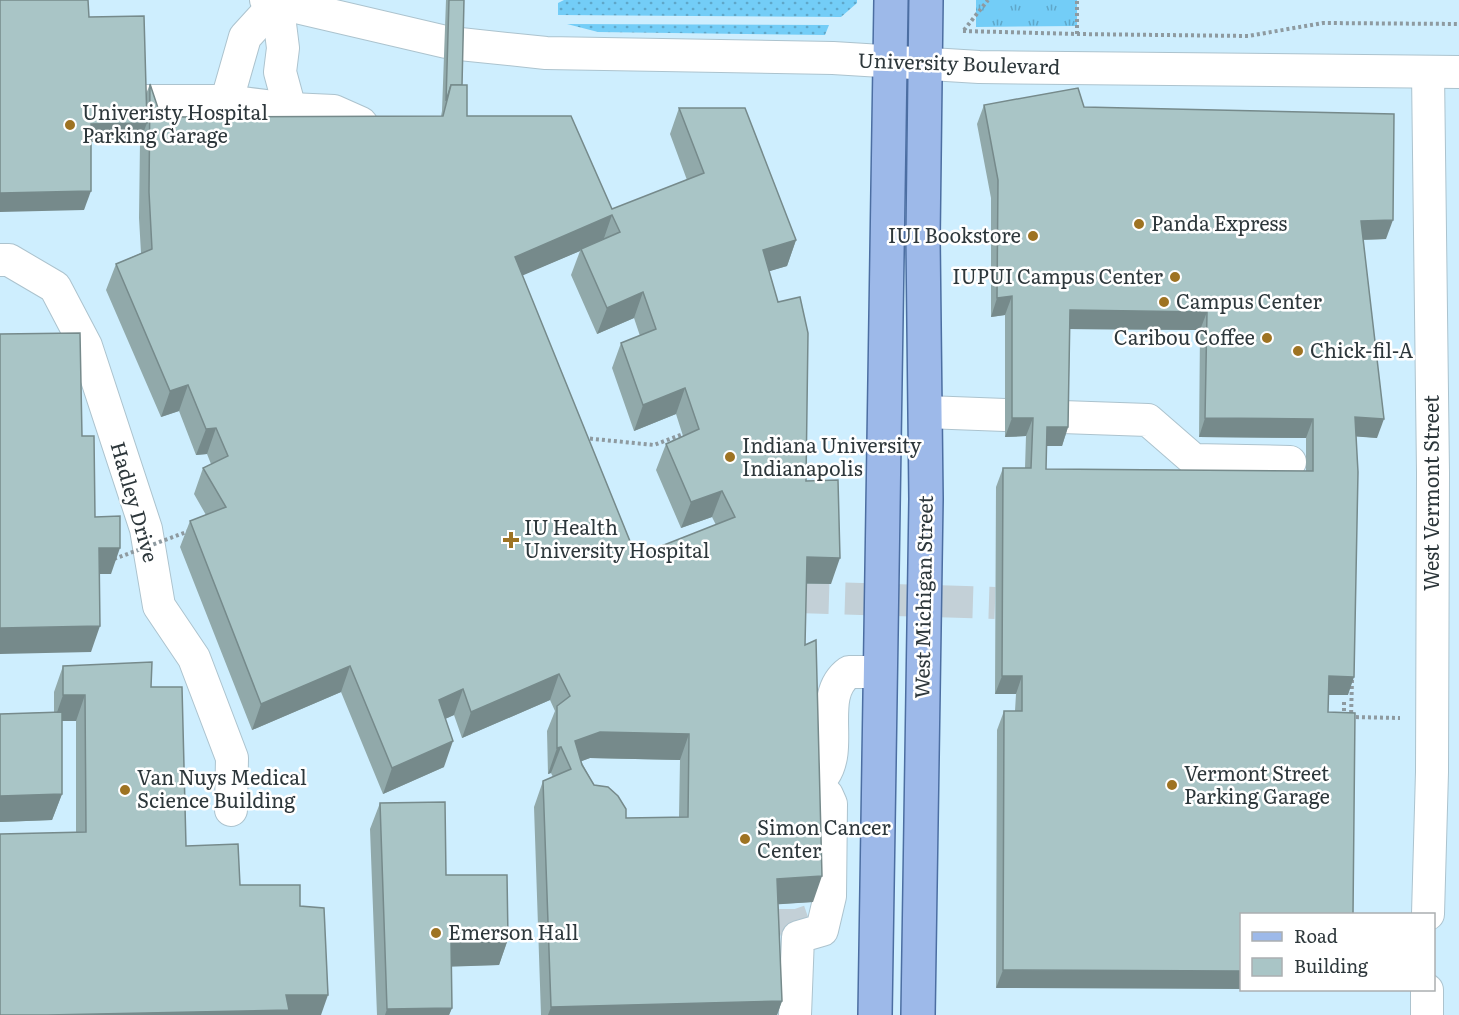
<svg xmlns="http://www.w3.org/2000/svg" width="1459" height="1015" font-family="Literata,serif">
	<style>
		.built { fill: #ceeefe; fill-rule: evenodd }
		.grass { fill: url(#grass-dots) }
		.park { fill: url(#park-tufts) }
		.lines { fill: none; stroke-linecap: round; stroke-linejoin: round }
		.minor-tunnel { stroke: #c3d0d7; stroke-width: 32; stroke-dasharray: 32 16; stroke-linecap: butt }
		.minor-casing { stroke: #acc3ce; stroke-width: 34 }
		.major-casing { stroke: #4c6ea2; stroke-width: 36 }
		.path { stroke: #8e9aa0; stroke-width: 4; stroke-dasharray: 3 3; stroke-linecap: butt }
		.minor { stroke: #fff; stroke-width: 32 }
		.major { stroke: #9db9e9; stroke-width: 33 }
		.path-bridge { stroke: #8e9aa0; stroke-width: 4; stroke-dasharray: 3 3; stroke-linecap: butt }
		.wall { fill: #91a9aa; fill-rule: evenodd }
		.shaded-wall { fill: #768a8b }
		.building { fill: #a9c5c6; stroke: #768a8b; stroke-width: 1.5; fill-rule: evenodd }
		.poi-dot { fill: #9e7322; stroke: #fff; stroke-width: 2 }
		.labels { text-anchor: middle; stroke-width: 5; stroke-linejoin: round; paint-order: stroke }
		.street-label { font-size: 20px; fill: #2d373b; stroke: #fff }
		.poi-label { font-size: 20px; fill: #2d373b; stroke: #fff; text-anchor: start }
	</style>
	<defs>
		<pattern id="grass-dots" width="8" height="8" patternUnits="userSpaceOnUse" patternTransform="scale(1.5)"><rect width="8" height="8" fill="#73cdf7"/><path d="M2 2h.1M6 6h.1" fill="none" stroke="#5fa7c9" stroke-width="1.8" stroke-linecap="round"/></pattern>
		<pattern id="park-tufts" width="24" height="20" patternUnits="userSpaceOnUse" patternTransform="scale(1.5)"><rect width="24" height="20" fill="#73cdf7"/><path d="M3 7l-1-3M5 7V3M7 7l1-3M15 17l-1-3M17 17v-4M19 17l1-3" fill="none" stroke="#5fa7c9"/></pattern>
	</defs>
	<rect width="100%" height="100%" fill="#e8f6fe"/>
	<!-- built -->
	<path class="built" d="M 0,0 L 1459,0 L 1459,1015 L 0,1015 ZM 1242,914 L 1434,914 L 1434,990 L 1242,990 Z"/>
	<!-- grass -->
	<g class="grass">
		<polygon points="564,0 857,0 857,3 841,17 558,15 558,3"/>
		<polygon points="567,24 829,25 825,35 598,32"/>
	</g>
	<!-- park -->
	<polygon class="park" points="976,0 1077,0 1077,26 976,27"/>
	<g class="lines">
		<!-- minor-tunnel -->
		<g class="minor-tunnel">
			<polyline points="797,597 995,603"/>
			<polyline points="789,861 789,911 798,937"/>
		</g>
		<!-- minor casing -->
		<g class="minor-casing">
			<g id="minor">
				<polyline points="266,0 446,42"/>
				<polyline points="277,0 283,48 280,72 290,109"/>
				<polyline points="460,44 546,53 833,58 979,67 1459,72"/>
				<polyline points="1428,72 1433,473 1432,772 1428,914"/>
				<polyline points="140,101 226,101 290,109 334,111 361,123 373,142"/>
				<polyline points="221,121 245,37 276,3"/>
				<polyline points="0,260 9,260 55,287 86,346 146,529 159,606 194,658 232,758 231,810"/>
				<polyline points="926,412 1005,415"/>
				<polyline points="1062,417 1148,420 1194,460 1290,462"/>
				<path d="M 824,775 C 844,746 817,695 849,672 L 879,672"/>
				<polyline points="795,1015 798,937 822,930 830,896 831,804 827,795 814,783"/>
				<polyline points="1427,1015 1427,990"/>
			</g>
		</g>
		<!-- major casing -->
		<g class="major-casing">
			<g id="major">
				<polyline points="875,1015 891,0"/>
				<polyline points="918,1015 926,499 923,238 926,0"/>
			</g>
		</g>
		<!-- path -->
		<g class="path">
			<polyline points="964,30 988,0"/>
			<polyline points="963,31 1077,34 1077,0"/>
			<polyline points="1077,34 1248,36 1323,23 1459,24"/>
			<polyline points="584,438 654,445 683,434"/>
			<polyline points="1352,680 1351,717 1400,718"/>
			<polyline points="1344,717 1344,702"/>
		</g>
		<!-- minor -->
		<use href="#minor" class="minor"/>
		<!-- major -->
		<use href="#major" class="major"/>
		<!-- path-bridge -->
		<polyline class="path-bridge" points="114,559 189,531"/>
	</g>
	<!-- wall -->
	<g class="wall">
		<path d="M 446,0 L 464,0 L 462,85 L 467,116 L 612,209 L 687,180 L 670,134 L 679,108 L 796,240 L 787,266 L 769,271 L 806,481 L 831,584 L 806,584 L 805,645 L 813,902 L 778,904 L 782,1001 L 777,1015 L 541,1015 L 534,807 L 543,781 L 553,777 L 551,773 L 548,774 L 547,731 L 555,711 L 550,700 L 462,738 L 454,715 L 445,719 L 444,767 L 383,794 L 341,692 L 252,730 L 180,547 L 190,521 L 206,515 L 194,494 L 203,468 L 211,464 L 207,454 L 196,455 L 179,411 L 161,417 L 106,290 L 116,264 L 141,253 L 139,218 L 140,141 L 91,142 L 84,210 L 89,17 L 146,94 L 150,84 L 161,117 L 441,116 L 442,111 ZM 580,251 L 571,275 L 597,334 L 634,318 L 640,336 L 621,343 L 612,368 L 634,431 L 676,414 L 683,436 L 666,444 L 656,470 L 681,528 L 712,517 L 716,525 L 636,556 L 522,275 ZM 590,758 L 680,760 L 679,817 L 626,818 L 594,785 L 581,761 Z"/>
		<path d="M 984,105 L 1084,107 L 1386,239 L 1363,240 L 1377,438 L 1356,436 L 1348,695 L 1328,695 L 996,988 L 997,730 L 1004,711 L 1015,711 L 1016,694 L 995,694 L 996,487 L 1003,468 L 1025,468 L 1026,436 L 1005,437 L 1005,315 L 991,317 L 991,198 L 977,124 ZM 1070,329 L 1200,330 L 1199,437 L 1306,438 L 1306,471 L 1046,469 L 1046,446 L 1062,446 L 1068,427 Z"/>
		<polygon points="63,666 151,687 186,846 240,885 300,906 76,833 76,721 62,721 62,794 52,820 0,822 0,714 54,712 54,692"/>
		<polygon points="380,803 446,875 508,939 499,965 452,966 452,1008 449,1015 377,1015 370,829"/>
	</g>
	<!-- shaded-wall -->
	<g class="shaded-wall">
		<polygon points="147,123 140,141 85,142 91,124"/>
		<polygon points="91,191 84,210 0,212 0,193"/>
		<polygon points="612,215 603,241 581,249 580,251 505,283 515,257"/>
		<polygon points="1393,220 1386,239 1354,240 1361,221"/>
		<polygon points="796,240 787,266 754,276 763,250"/>
		<polygon points="643,292 634,318 597,334 607,308"/>
		<polygon points="1012,296 1005,315 991,317 997,298"/>
		<polygon points="1070,310 1207,312 1200,330 1063,329"/>
		<polygon points="188,385 179,411 161,417 170,391"/>
		<polygon points="685,388 676,414 634,431 643,405"/>
		<polygon points="1355,417 1384,419 1377,438 1349,436"/>
		<polygon points="1012,418 1033,418 1026,436 1005,437"/>
		<polygon points="1205,418 1313,419 1306,438 1199,437"/>
		<polygon points="1047,427 1068,427 1062,446 1040,446"/>
		<polygon points="216,428 207,454 196,455 206,429"/>
		<polygon points="722,491 712,517 681,528 691,502"/>
		<polygon points="99,548 120,548 111,574 89,574"/>
		<polygon points="807,557 840,558 831,584 798,583"/>
		<polygon points="100,626 91,652 0,654 0,628"/>
		<polygon points="350,666 341,692 252,730 261,704"/>
		<polygon points="559,674 550,700 462,738 471,712"/>
		<polygon points="1002,676 1022,676 1016,694 995,694"/>
		<polygon points="1329,676 1354,677 1348,695 1322,695"/>
		<polygon points="463,689 454,715 429,726 439,700"/>
		<polygon points="63,695 85,695 76,721 54,721"/>
		<polygon points="600,732 689,734 680,760 590,758 569,766 575,741"/>
		<polygon points="453,741 444,767 383,794 392,768"/>
		<polygon points="561,747 551,773 548,774 557,748"/>
		<polygon points="62,794 52,820 0,822 0,796"/>
		<polygon points="822,876 813,902 768,905 777,879"/>
		<polygon points="508,939 499,965 442,967 451,941"/>
		<polygon points="1003,970 1242,971 1242,989 996,988"/>
		<polygon points="286,995 328,995 321,1015 47,1015"/>
		<polygon points="782,1001 777,1015 548,1015 551,1007"/>
		<polygon points="452,1008 449,1015 385,1015 387,1009"/>
	</g>
	<!-- building -->
	<g class="building">
		<polygon points="0,0 88,0 89,17 144,16 147,123 91,124 91,191 0,193"/>
		<polygon points="449,0 464,0 462,85 451,85 446,101"/>
		<path d="M 150,84 L 161,117 L 443,116 L 451,85 L 467,85 L 467,116 L 571,116 L 612,209 L 704,173 L 679,108 L 745,108 L 796,240 L 763,250 L 778,302 L 800,297 L 808,333 L 806,481 L 838,480 L 840,558 L 807,557 L 805,645 L 816,640 L 822,876 L 777,879 L 782,1001 L 551,1007 L 543,781 L 571,769 L 561,747 L 557,748 L 557,706 L 570,696 L 559,674 L 471,712 L 463,689 L 439,700 L 453,741 L 392,768 L 350,666 L 261,704 L 190,521 L 226,507 L 203,468 L 228,456 L 216,428 L 206,429 L 188,385 L 170,391 L 116,264 L 152,249 L 149,192 ZM 612,215 L 620,232 L 581,249 L 607,308 L 643,292 L 656,329 L 621,343 L 643,405 L 685,388 L 699,429 L 666,444 L 691,502 L 722,491 L 735,517 L 636,556 L 515,257 ZM 600,732 L 689,734 L 688,817 L 626,818 L 626,809 L 618,796 L 608,787 L 594,785 L 582,765 L 575,741 Z"/>
		<path d="M 1078,88 L 1084,107 L 1394,114 L 1393,220 L 1361,221 L 1384,419 L 1355,417 L 1358,472 L 1354,677 L 1329,676 L 1328,712 L 1355,713 L 1353,915 L 1242,915 L 1242,971 L 1003,970 L 1004,711 L 1022,711 L 1022,676 L 1002,676 L 1003,468 L 1031,468 L 1033,418 L 1012,418 L 1012,296 L 997,298 L 998,180 L 984,105 ZM 1070,310 L 1207,312 L 1205,418 L 1313,419 L 1313,471 L 1046,469 L 1047,427 L 1068,427 Z"/>
		<polygon points="80,333 82,436 94,436 95,517 120,516 120,548 99,548 100,626 0,628 0,334"/>
		<polygon points="152,662 151,687 182,687 186,846 238,844 240,885 300,885 300,906 324,908 328,995 286,995 289,1010 47,1015 0,1015 0,834 86,832 85,695 63,695 63,666"/>
		<polygon points="62,712 62,794 0,796 0,714"/>
		<polygon points="445,802 446,875 507,875 508,939 451,941 452,1008 387,1009 380,803"/>
	</g>
	<!-- markers -->
	<g class="poi-dot">
		<circle cx="70" cy="125" r="6"/>
		<circle cx="1139" cy="224" r="6"/>
		<circle cx="1033" cy="236" r="6"/>
		<circle cx="1175" cy="277" r="6"/>
		<circle cx="1164" cy="302" r="6"/>
		<circle cx="1267" cy="338" r="6"/>
		<circle cx="1298" cy="351" r="6"/>
		<circle cx="730" cy="457" r="6"/>
		<path d="M508 531h6v6h6v6h-6v6h-6v-6h-6v-6h6z"/>
		<circle cx="1172" cy="785" r="6"/>
		<circle cx="125" cy="790" r="6"/>
		<circle cx="745" cy="839" r="6"/>
		<circle cx="436" cy="933" r="6"/>
	</g>
	<g class="labels">
		<!-- street labels -->
		<g class="street-label">
			<text transform="translate(959 64) rotate(2)" y="7">University Boulevard</text>
			<text transform="translate(1432 493) rotate(-90)" y="7">West Vermont Street</text>
			<text transform="translate(134 502) rotate(74)" y="7">Hadley Drive</text>
			<text transform="translate(924 597) rotate(-89)" y="7">West Michigan Street</text>
		</g>
		<!-- poi labels -->
		<g class="poi-label">
			<text x="82" y="120">Univeristy Hospital<tspan x="82" dy="23">Parking Garage</tspan></text>
			<text x="1151" y="231">Panda Express</text>
			<text x="1021" y="243" text-anchor="end">IUI Bookstore</text>
			<text x="1163" y="284" text-anchor="end">IUPUI Campus Center</text>
			<text x="1176" y="309">Campus Center</text>
			<text x="1255" y="345" text-anchor="end">Caribou Coffee</text>
			<text x="1310" y="358">Chick-fil-A</text>
			<text x="742" y="453">Indiana University<tspan x="742" dy="23">Indianapolis</tspan></text>
			<text x="524" y="535">IU Health<tspan x="524" dy="23">University Hospital</tspan></text>
			<text x="1184" y="781">Vermont Street<tspan x="1184" dy="23">Parking Garage</tspan></text>
			<text x="137" y="785">Van Nuys Medical<tspan x="137" dy="23">Science Building</tspan></text>
			<text x="757" y="835">Simon Cancer<tspan x="757" dy="23">Center</tspan></text>
			<text x="448" y="940">Emerson Hall</text>
		</g>
	</g>
	<!-- legend -->
	<rect x="1240" y="913" width="195" height="78" fill="#ffffff" stroke="#abafb1" stroke-width="1.5"/>
	<rect x="1252" y="932" width="30" height="9" fill="#9db9e9" stroke="#abafb1" stroke-width="1.5"/>
	<text x="1294" y="943" font-size="18" fill="#2d373b">Road</text>
	<rect x="1252" y="958" width="30" height="18" fill="#a9c5c6" stroke="#abafb1" stroke-width="1.5"/>
	<text x="1294" y="973" font-size="18" fill="#2d373b">Building</text>
</svg>
